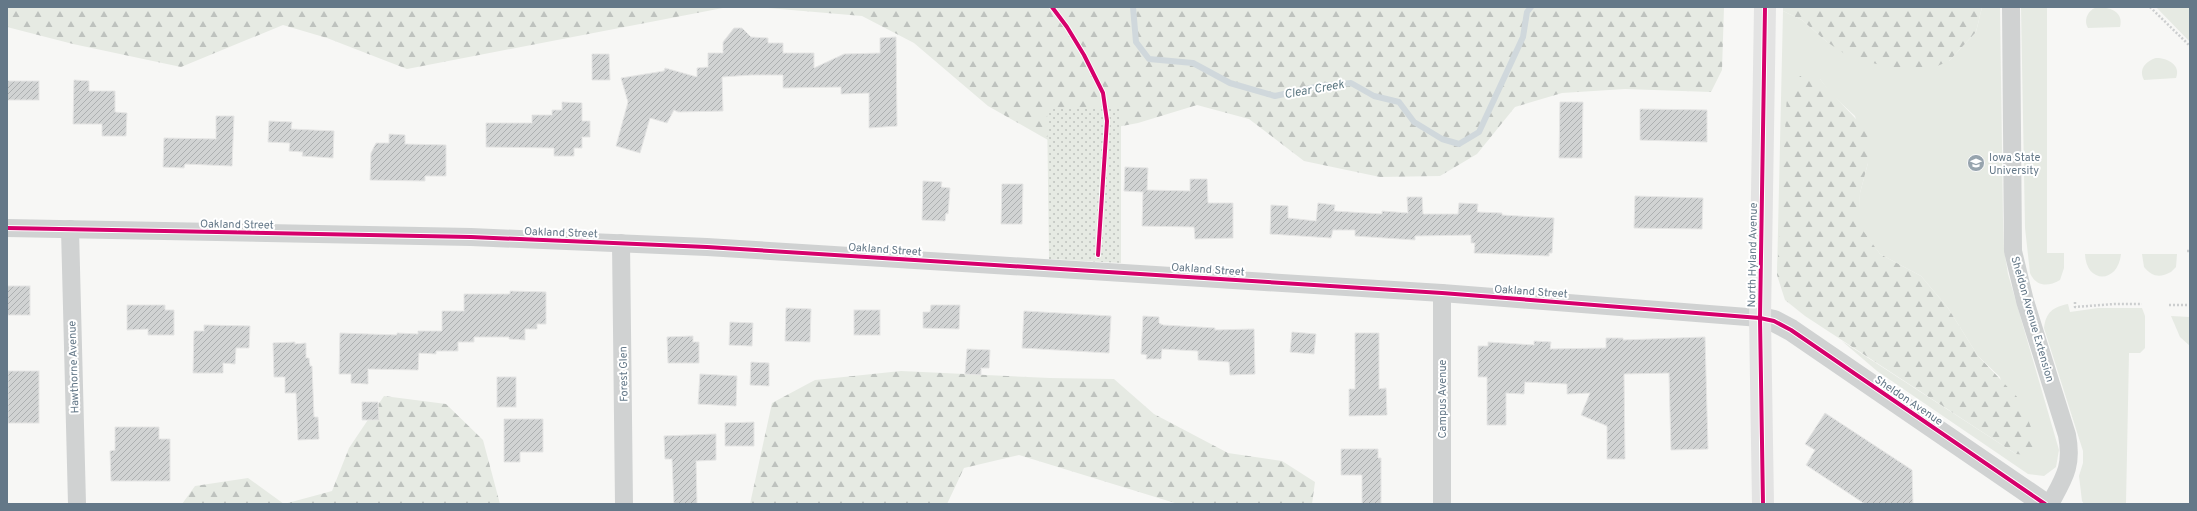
<svg xmlns="http://www.w3.org/2000/svg" width="2197" height="511" font-family="Overpass,sans-serif">
	<style>
		.green { fill: #e6eae3 }
		.forest { fill: url(#forest-firs) }
		.park { fill: url(#park-dots) }
		.lines { fill: none; stroke-linecap: round; stroke-linejoin: round }
		.stream { stroke: #d0d8dc; stroke-width: 6 }
		.building { fill: url(#building-hatch); stroke: #e6e6e5 }
		.path { stroke: #cccecf; stroke-width: 2.5; stroke-dasharray: 2 2; stroke-linecap: butt }
		.minor { stroke: #d0d2d2; stroke-width: 18 }
		.tertiary { stroke: #d0d2d2; stroke-width: 22 }
		.secondary { stroke: #e3e3e3; stroke-width: 22 }
		.cycleway-casing { stroke: #fff; stroke-width: 6 }
		.cycleway { stroke: #d6006c; stroke-width: 4 }
		.labels { text-anchor: middle; stroke-width: 4; stroke-linejoin: round; paint-order: stroke }
		.poi-label { font-size: 11px; fill: #647888; stroke: #fff; text-anchor: start }
		.street-label { font-size: 11px; fill: #647888; stroke: #fff }
		.water-label { font-size: 12px; font-style: italic; fill: #5f7a84; stroke: #fff }
	</style>
	<defs>
		<pattern id="forest-firs" width="22" height="20" patternUnits="userSpaceOnUse"><rect width="22" height="20" fill="#e6eae3"/><path d="M5 1l3.5 6h-7zM16 11l3.5 6h-7z" fill="#bec2be"/></pattern>
		<pattern id="park-dots" width="8" height="8" patternUnits="userSpaceOnUse"><rect width="8" height="8" fill="#e6eae3"/><path d="M2 2h.1M6 6h.1" fill="none" stroke="#bec2be" stroke-width="1.8" stroke-linecap="round"/></pattern>
		<pattern id="building-hatch" width="6" height="6" patternUnits="userSpaceOnUse"><rect width="6" height="6" fill="#d1d3d3"/><path d="M-1 1l2-2M0 6l6-6M5 7l2-2" fill="none" stroke="#adb0b1"/></pattern>
	</defs>
	<rect width="100%" height="100%" fill="#f7f7f5"/>
	<!-- green -->
	<g class="green">
		<polygon points="1982,7 2000,7 2003,221 2004,249 2008,274 2059,450 2056,467 2044,476 2028,474 1877,371 1842,341 2016,454 2000,377 1978,356 1948,308 1921,276 1880,254 1858,225 1860,193 1868,163 1855,116 1831,94 1820,79 1777,275 1783,11 1802,20 1827,42 1949,61 1976,32"/>
		<path d="M 2021,7 L 2047,7 L 2047,253 L 2064,253 L 2064,268 L 2060,280 C 2048,287 2036,287 2030,273 L 2025,228 Z"/>
		<path d="M 2097,7 C 2109,7 2124,11 2120,27 L 2088,28 C 2083,20 2088,10 2097,7 Z"/>
		<polygon points="2156,7 2190,7 2190,42"/>
		<path d="M 2156,58 C 2168,58 2181,65 2176,78 L 2144,80 C 2138,69 2146,61 2156,58 Z"/>
		<path d="M 2085,254 L 2121,254 C 2118,284 2086,284 2085,254 Z"/>
		<path d="M 2142,254 L 2177,254 L 2176,267 L 2171,272 C 2160,278 2152,277 2144,267 Z"/>
		<path d="M 2068,304 L 2070,312 L 2098,308 L 2142,308 L 2145,316 L 2145,348 L 2140,353 L 2129,353 L 2126,504 L 2084,504 L 2082,501 L 2079,476 L 2083,463 L 2083,451 L 2044,328 C 2046,312 2053,307 2068,304 Z"/>
		<polygon points="2171,316 2190,317 2190,346 2180,337"/>
	</g>
	<!-- forest -->
	<g class="forest">
		<polygon points="7,7 728,7 407,69 327,38 283,25 181,67 73,44 7,27"/>
		<polygon points="757,7 1724,7 1722,70 1711,92 1625,89 1562,93 1515,107 1477,154 1440,176 1380,177 1304,161 1249,119 1197,105 1138,123 1048,140 988,106 914,43 862,16"/>
		<polygon points="1783,7 1982,7 1976,32 1949,61 1935,67 1908,69 1880,65 1848,56 1827,42 1802,20 1783,11"/>
		<path d="M 1800,76 L 1820,79 C 1835,99 1854,115 1870,135 L 1868,163 L 1860,193 L 1859,225 L 1880,254 L 1921,276 L 1948,308 L 1978,356 L 2021,401 L 2032,430 L 2034,446 L 2028,455 L 2016,454 L 1805,316 L 1785,300 L 1777,275 L 1787,94 Z"/>
		<polygon points="901,371 1050,378 1114,379 1154,414 1228,453 1282,461 1315,482 1312,504 1178,504 1019,455 964,468 947,504 750,504 772,403 815,380"/>
		<polygon points="384,396 446,404 483,440 500,504 182,504 195,486 248,478 284,504 332,491 349,448"/>
	</g>
	<!-- park -->
	<polygon class="park" points="1047,108 1121,108 1121,263 1049,259"/>
	<g class="lines">
		<!-- stream -->
		<polyline class="stream" points="1133,7 1136,42 1149,59 1193,63 1230,83 1275,96 1320,86 1351,83 1374,96 1399,102 1414,122 1442,139 1459,144 1479,132 1523,37 1527,12 1531,7"/>
	</g>
	<!-- building -->
	<g class="building">
		<polygon points="734,28 742,28 751,37 768,38 768,43 783,43 783,53 814,53 814,68 844,54 880,53 880,38 896,37 897,126 869,128 869,93 841,94 841,87 783,88 783,75 751,75 722,77 723,111 678,112 674,110 667,123 650,118 640,153 616,146 628,102 621,78 664,71 665,68 697,77 697,68 708,67 708,53 723,53 723,42"/>
		<polygon points="592,54 609,54 610,80 592,80"/>
		<polygon points="74,80 89,81 89,91 115,91 115,112 127,113 126,136 102,136 102,124 73,124"/>
		<rect x="7" y="81" width="32" height="19"/>
		<polygon points="562,102 582,103 582,121 590,121 590,137 582,137 582,148 574,148 574,156 554,156 554,148 486,147 486,123 532,123 532,115 552,115 552,110 562,110"/>
		<polygon points="1560,102 1583,102 1582,158 1559,158"/>
		<polygon points="1640,109 1707,110 1707,142 1640,140"/>
		<polygon points="216,116 234,116 232,166 185,164 184,168 163,167 164,138 216,139"/>
		<polygon points="269,121 292,122 291,129 334,131 333,158 302,156 303,152 289,151 290,143 268,142"/>
		<polygon points="389,134 405,135 405,144 446,145 446,176 425,176 425,181 370,180 371,153 376,143 389,143"/>
		<polygon points="1125,167 1148,168 1147,190 1190,191 1190,179 1207,179 1208,203 1233,203 1233,238 1195,239 1194,227 1142,226 1143,192 1124,191"/>
		<polygon points="923,181 942,182 941,187 950,188 948,214 946,213 945,221 922,220"/>
		<polygon points="1002,184 1023,184 1022,224 1001,224"/>
		<polygon points="1635,196 1703,198 1702,229 1634,228"/>
		<polygon points="1407,197 1422,197 1423,214 1458,214 1459,203 1478,204 1477,212 1502,213 1502,215 1554,218 1552,253 1549,253 1549,256 1474,253 1475,243 1471,243 1471,235 1415,236 1415,240 1355,236 1355,230 1333,230 1331,238 1270,234 1271,205 1288,206 1288,218 1316,221 1318,203 1335,205 1334,211 1382,214 1382,211 1408,213"/>
		<rect x="7" y="286" width="23" height="29"/>
		<polygon points="510,291 546,292 546,324 537,324 537,329 525,329 525,340 509,339 509,337 474,337 474,342 458,342 458,351 436,351 436,354 419,353 418,370 368,369 368,384 351,383 351,374 339,374 340,333 397,335 397,333 418,334 418,331 442,331 442,311 464,311 464,294 510,294"/>
		<polygon points="127,305 165,305 165,310 174,310 174,335 148,335 148,329 127,330"/>
		<polygon points="931,305 960,305 959,329 923,328 923,312 930,312"/>
		<polygon points="786,308 811,309 810,342 785,341"/>
		<rect x="854" y="310" width="26" height="25"/>
		<polygon points="1024,311 1111,316 1109,353 1022,348"/>
		<polygon points="1143,316 1159,317 1159,323 1163,325 1215,328 1215,330 1254,329 1255,374 1230,375 1229,362 1198,360 1198,351 1162,349 1161,359 1146,359 1147,355 1141,354"/>
		<polygon points="730,322 753,323 752,346 729,345"/>
		<polygon points="204,325 250,326 249,348 236,348 235,364 223,363 223,373 193,373 194,331 204,331"/>
		<polygon points="1292,332 1316,334 1314,354 1290,352"/>
		<polygon points="1355,333 1379,333 1379,389 1386,388 1387,415 1349,416 1349,389 1355,389"/>
		<polygon points="693,336 693,342 699,342 699,363 668,363 667,337"/>
		<polygon points="1705,337 1708,449 1671,450 1669,373 1624,374 1625,459 1607,459 1607,426 1581,415 1590,393 1567,394 1567,384 1525,382 1524,394 1506,393 1506,425 1487,425 1487,377 1478,377 1478,346 1488,346 1488,342 1534,345 1534,341 1551,342 1550,349 1606,348 1606,338 1623,338 1623,340"/>
		<polygon points="295,342 295,344 306,343 306,358 309,358 310,366 312,366 314,417 318,417 319,439 298,440 296,393 285,393 285,377 274,377 273,343"/>
		<polygon points="967,349 990,350 989,368 981,368 981,375 965,374"/>
		<polygon points="751,362 769,363 769,386 750,385"/>
		<rect x="8" y="371" width="31" height="52"/>
		<polygon points="700,374 737,376 736,406 698,404"/>
		<rect x="497" y="377" width="19" height="30"/>
		<polygon points="362,402 378,402 379,420 362,420"/>
		<polygon points="1825,413 1912,470 1913,504 1865,504 1806,465 1815,450 1805,444"/>
		<polygon points="504,419 543,419 543,452 520,452 520,462 504,462"/>
		<polygon points="754,422 754,446 725,446 725,423"/>
		<polygon points="115,427 159,427 159,439 170,439 170,481 111,481 110,451 115,450"/>
		<polygon points="716,434 716,460 696,461 697,504 674,504 672,459 665,459 664,436"/>
		<polygon points="1341,449 1378,449 1378,458 1381,458 1381,504 1362,504 1362,475 1341,475"/>
	</g>
	<g class="lines">
		<!-- path -->
		<g class="path">
			<polyline points="2150,7 2190,46"/>
			<polyline points="2187,251 2190,251"/>
			<polyline points="2075,302 2075,307 2114,304 2142,304"/>
			<polyline points="2169,305 2190,305"/>
		</g>
		<!-- minor -->
		<g class="minor">
			<path d="M 2011,7 L 2013,251 L 2025,301 L 2067,435 C 2073,466 2064,478 2050,504"/>
			<polyline points="7,228 471,237 707,247 1442,293 1760,318"/>
			<polyline points="70,229 77,504"/>
			<polyline points="621,243 624,504"/>
			<polyline points="1442,504 1442,293"/>
		</g>
		<!-- tertiary -->
		<polyline class="tertiary" points="1760,318 1774,321 1791,330 2045,504"/>
		<!-- secondary -->
		<polyline class="secondary" points="1763,504 1760,318 1765,7"/>
		<!-- cycleway casing -->
		<g class="cycleway-casing">
			<g id="cycleway">
				<polyline points="1052,7 1067,27 1084,55 1103,93 1107,121 1098,255"/>
				<polyline points="7,228 471,237 707,247 1442,293 1760,318 1774,321 1791,330 2045,504"/>
				<polyline points="1763,504 1760,318 1765,7"/>
			</g>
		</g>
		<!-- cycleway -->
		<use href="#cycleway" class="cycleway"/>
	</g>
	<!-- icons -->
	<defs>
		<g id="university-disc" transform="scale(0.9)"><circle r="9.5" fill="#97a4ae" stroke="#fff"/><path d="M0-5L7-2L0 1L-7-2ZM-4 1L0 2.5L4 1V4Q0 6-4 4Z" fill="#fff"/></g>
	</defs>
	<g fill-rule="evenodd">
		<use href="#university-disc" x="1976" y="163"/>
	</g>
	<g class="labels">
		<!-- poi labels -->
		<g class="poi-label">
			<text x="1989" y="161">Iowa State<tspan x="1989" dy="13">University</tspan></text>
		</g>
		<!-- street labels -->
		<g class="street-label">
			<text transform="translate(237 224) rotate(1)" y="4">Oakland Street</text>
			<text transform="translate(561 232) rotate(2)" y="4">Oakland Street</text>
			<text transform="translate(885 249) rotate(4)" y="4">Oakland Street</text>
			<text transform="translate(1752 255) rotate(-89)" y="4">North Hyland Avenue</text>
			<text transform="translate(1208 269) rotate(4)" y="4">Oakland Street</text>
			<text transform="translate(1531 291) rotate(4)" y="4">Oakland Street</text>
			<text transform="translate(2033 319) rotate(74)" y="4">Sheldon Avenue Extension</text>
			<text transform="translate(73 367) rotate(-92)" y="4">Hawthorne Avenue</text>
			<text transform="translate(623 374) rotate(-91)" y="4">Forest Glen</text>
			<text transform="translate(1442 399) rotate(-90)" y="4">Campus Avenue</text>
			<text transform="translate(1909 400) rotate(34)" y="4">Sheldon Avenue</text>
		</g>
		<!-- water labels -->
		<g class="water-label">
			<text transform="translate(1314 89) rotate(-10)" y="4">Clear Creek</text>
		</g>
	</g>
	<!-- border -->
	<rect width="2197" height="511" fill="none" stroke="#647888" stroke-width="16"/>
</svg>
